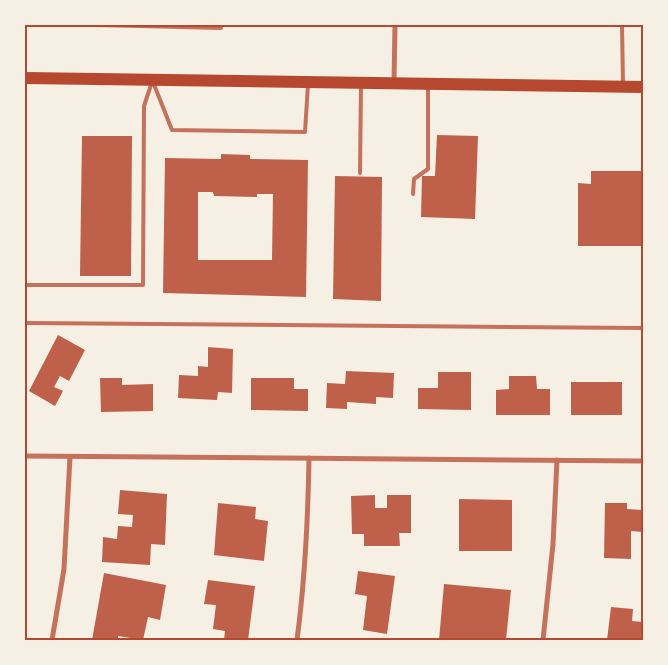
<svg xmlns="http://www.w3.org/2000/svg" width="668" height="665" font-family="Lato,sans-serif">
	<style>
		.building { fill: #bf614a; fill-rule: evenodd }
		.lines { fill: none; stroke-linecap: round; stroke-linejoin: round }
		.service { stroke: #c5725c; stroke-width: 4 }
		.minor { stroke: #c5725c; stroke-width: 5 }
		.primary { stroke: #b5482f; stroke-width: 12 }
		.neatline { fill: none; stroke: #b5482f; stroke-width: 2 }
	</style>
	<rect width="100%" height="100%" fill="#f6efe4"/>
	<!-- building -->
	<g class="building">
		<polygon points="437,135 478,136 475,219 421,217 422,176 435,176"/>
		<polygon points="82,136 132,136 131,276 80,276"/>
		<path d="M 221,154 L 250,155 L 250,159 L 308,160 L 306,297 L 163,293 L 165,158 L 221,159 ZM 198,192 L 213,192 L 214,196 L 257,197 L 257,194 L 273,194 L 272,260 L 198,260 Z"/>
		<polygon points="591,171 643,171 643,246 578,246 578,183 591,184"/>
		<polygon points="335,176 382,177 381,301 333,299"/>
		<polygon points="58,335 85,350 69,381 60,376 54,387 63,391 55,406 29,391"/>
		<polygon points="208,347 233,349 232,393 218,392 217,400 178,398 179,375 198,376 198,366 208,367"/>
		<polygon points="346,371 394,373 393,398 376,397 376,404 347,402 347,409 326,408 327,383 345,384"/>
		<polygon points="438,372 471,372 471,410 418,409 418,388 438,388"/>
		<polygon points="509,376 536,376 537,389 550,389 550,415 496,415 496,390 509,389"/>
		<polygon points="100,378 122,378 122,385 153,384 153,411 101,412"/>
		<polygon points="251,378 294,378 294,389 308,389 308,411 251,410"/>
		<rect x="571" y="382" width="51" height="33"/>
		<polygon points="120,490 167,494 165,545 151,544 150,565 102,562 103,537 117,539 118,526 132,527 133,515 118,514"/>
		<polygon points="375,495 375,508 387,508 387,495 411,495 411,533 399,533 400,546 364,546 364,534 352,534 351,496"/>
		<polygon points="459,499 512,500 512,551 459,551"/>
		<polygon points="218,503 256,507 255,519 268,521 264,561 214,555"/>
		<polygon points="605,503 627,503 627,509 643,510 643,532 631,531 631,559 604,558"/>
		<rect x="25" y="519" width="2" height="20"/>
		<polygon points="358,571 395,576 387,634 363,630 367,596 355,594"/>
		<polygon points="104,573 166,585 160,620 148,617 143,640 118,636 118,640 92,640"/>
		<polygon points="208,580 255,586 248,640 224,640 225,631 213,629 216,605 204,604"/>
		<polygon points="444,584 511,590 506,640 439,640"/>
		<polygon points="611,607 633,609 632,621 643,622 641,640 607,640"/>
	</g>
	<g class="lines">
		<!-- service -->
		<g class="service">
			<polyline points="98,25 221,28"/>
			<polyline points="622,25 623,85"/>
			<polyline points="153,82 172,130 305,132 308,84"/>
			<polyline points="360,173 361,84"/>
			<polyline points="413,194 414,179 428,169 428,86"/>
			<polyline points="25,285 143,285 144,106 152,82"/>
			<polyline points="25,323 643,328"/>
		</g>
		<!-- minor -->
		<g class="minor">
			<polyline points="394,82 395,25"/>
			<polyline points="25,456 643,461"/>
			<polyline points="52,640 64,569 70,457"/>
			<path d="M 297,640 C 305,579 308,519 309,458"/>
			<polyline points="543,640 553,544 557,460"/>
		</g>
		<!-- primary -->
		<polyline class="primary" points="25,78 643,87"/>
	</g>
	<!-- border -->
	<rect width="668" height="665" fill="none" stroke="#f6efe4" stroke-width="52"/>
	<rect x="26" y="26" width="616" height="613" class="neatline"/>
</svg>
